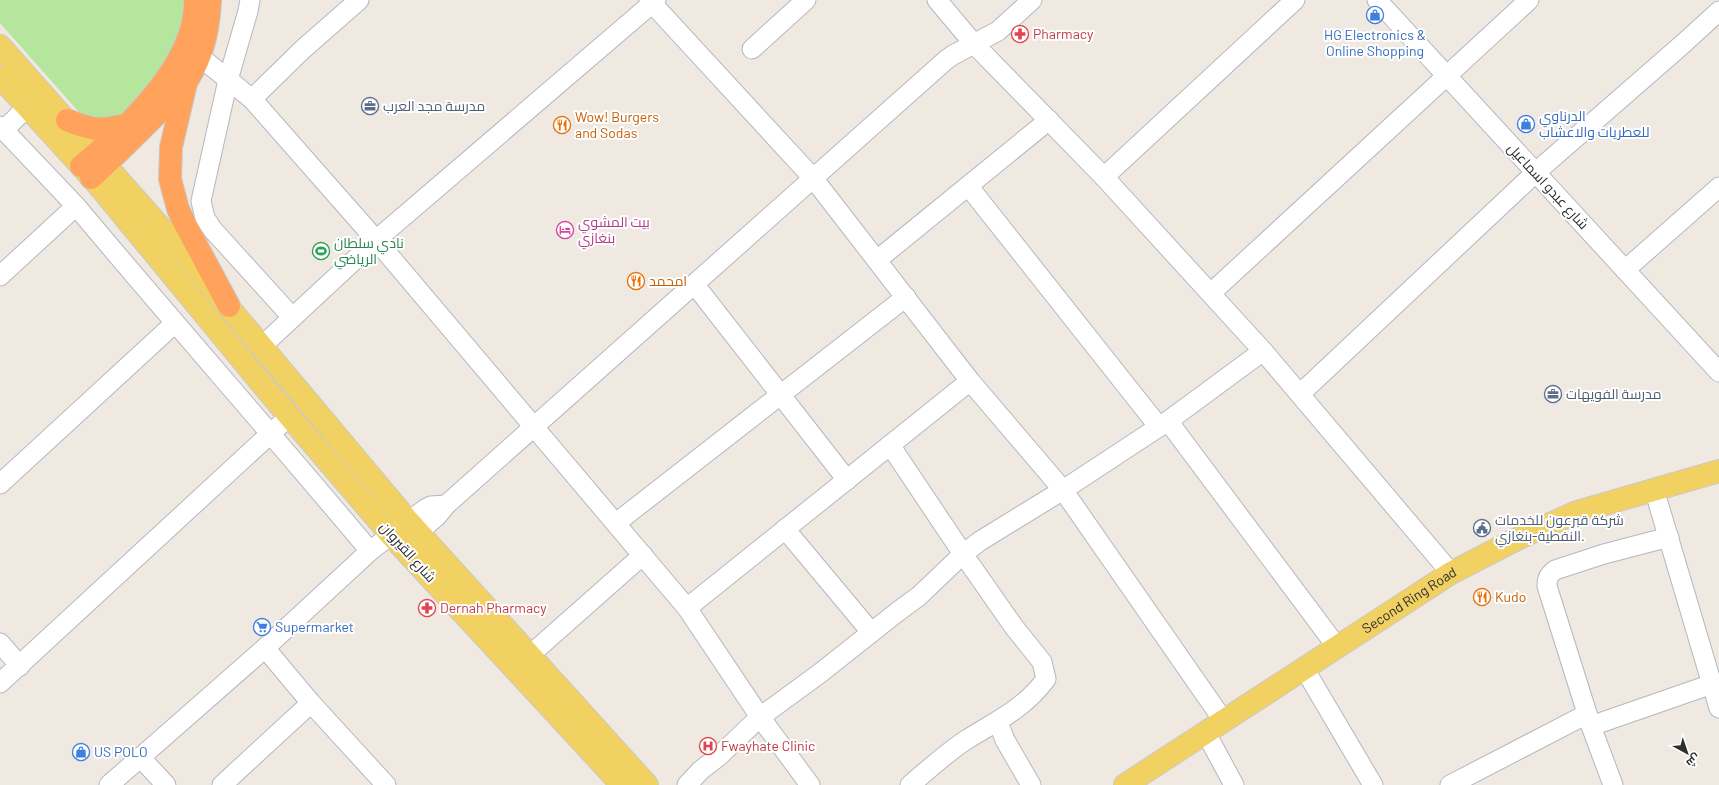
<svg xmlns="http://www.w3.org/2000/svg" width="1719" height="785" font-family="Barlow,Cairo,sans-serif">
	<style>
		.grass { fill: #b6e59e }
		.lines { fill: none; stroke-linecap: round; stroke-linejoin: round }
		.minor-casing { stroke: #b4b7c1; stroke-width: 21 }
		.major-casing { stroke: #c9c9c9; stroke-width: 24 }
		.highway-casing { stroke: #c9c9c9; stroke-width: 24 }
		.minor { stroke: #fff; stroke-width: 19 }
		.major { stroke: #f2d163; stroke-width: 22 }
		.highway { stroke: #ffa35c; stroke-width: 22 }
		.labels { text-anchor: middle; stroke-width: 4; stroke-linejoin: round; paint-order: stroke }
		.health-label { font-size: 14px; fill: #be3a42; stroke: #fff; text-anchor: start }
		.shop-label { font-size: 14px; fill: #366cbe; stroke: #fff; text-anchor: start }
		.service-label { font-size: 14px; fill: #4e5e75; stroke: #fff; text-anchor: start }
		.food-label { font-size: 14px; fill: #c56008; stroke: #fff; text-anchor: start }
		.street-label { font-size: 14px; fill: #2e2e2e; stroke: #fff }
		.hotel-label { font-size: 14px; fill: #b23c85; stroke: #fff; text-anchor: start }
		.leisure-label { font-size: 14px; fill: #27864d; stroke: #fff; text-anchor: start }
	</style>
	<rect width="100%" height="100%" fill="#efe9e1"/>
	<!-- grass -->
	<path class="grass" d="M 0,0 L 184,0 C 183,12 182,28 177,39 C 169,58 130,115 110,120 C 103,122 92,119 85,119 L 0,23 Z"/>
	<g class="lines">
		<!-- minor casing -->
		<g class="minor-casing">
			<g id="minor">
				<polyline points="250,0 248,11 228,80 201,201 205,218 213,230 292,317"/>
				<polyline points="649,0 813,178 970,381 1063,490 1223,720"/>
				<polyline points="937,0 974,44 1104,177 1263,351 1451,573"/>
				<polyline points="1377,0 1719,372"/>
				<polyline points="752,49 806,0"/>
				<polyline points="199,56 252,99 376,240 687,608 760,717 810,785"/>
				<polyline points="252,99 302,50 359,0"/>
				<polyline points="0,126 76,206"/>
				<polyline points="4,130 27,107"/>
				<polyline points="1104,177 1295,0"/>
				<polyline points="969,187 1159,427"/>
				<polyline points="877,260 1049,120"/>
				<polyline points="1625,270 1719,187"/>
				<path d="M 0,276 L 76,206 C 173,322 273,435 370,551"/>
				<polyline points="695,285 847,480"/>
				<polyline points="1211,293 1529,0"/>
				<polyline points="262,346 376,240 656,0"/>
				<polyline points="1300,394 1535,173 1684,43 1719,11"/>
				<polyline points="1168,421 1337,647"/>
				<path d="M 890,445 L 963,554 L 1014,627 L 1042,662 L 1046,679 C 1024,709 996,721 966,740 C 946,753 928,770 910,785"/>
				<polyline points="0,484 175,323"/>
				<polyline points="1654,489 1719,708"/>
				<polyline points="616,523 906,297"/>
				<polyline points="785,529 871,632"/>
				<polyline points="407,542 437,516 446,505 946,60 953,55 998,31 1032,0"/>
				<polyline points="687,608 970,381"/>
				<polyline points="0,643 20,666"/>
				<polyline points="265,648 311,703 386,785"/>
				<polyline points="530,655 643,555"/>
				<polyline points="1304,668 1373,785"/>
				<polyline points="0,683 281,424"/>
				<polyline points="998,722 1005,740 1031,785"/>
				<polyline points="1591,726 1712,684"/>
				<polyline points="1206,733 1234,785"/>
				<polyline points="140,757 166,785"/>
				<polyline points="109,785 265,648 370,551 425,509 431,506 446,505"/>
				<polyline points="222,785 311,703"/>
				<polyline points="687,785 701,770 718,757 760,717 819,674 896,613 919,596 963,554 980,541 1063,490 1168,421 1263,351"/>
				<polyline points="1450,785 1587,714"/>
				<path d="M 1613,785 L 1591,726 L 1547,586 C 1547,578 1549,575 1555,570 L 1604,554 L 1669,537"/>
			</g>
		</g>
		<!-- major casing -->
		<g class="major-casing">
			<g id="major">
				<polyline points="0,46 184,254 408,521 647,785"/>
				<polyline points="0,77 95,181 267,390 391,535 622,785"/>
				<path id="s1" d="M 1125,785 L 1451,573 L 1515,540 L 1577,512 L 1719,471"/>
			</g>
		</g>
		<!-- highway casing -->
		<g class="highway-casing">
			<g id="highway">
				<polyline points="187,79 171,147 170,179 178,209 185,224 229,306"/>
				<path d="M 67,120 C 93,131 102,131 129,124"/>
				<path d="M 81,166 C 126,129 197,63 195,0"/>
				<path d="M 91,178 C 116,155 140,131 164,107 C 172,98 182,89 188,79 C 203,55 209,28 210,0"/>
			</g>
		</g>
		<!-- minor -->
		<use href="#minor" class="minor"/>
		<!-- major -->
		<use href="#major" class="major"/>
		<!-- highway -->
		<use href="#highway" class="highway"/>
	</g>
	<!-- icons -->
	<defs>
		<g id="shop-ring" transform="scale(0.9)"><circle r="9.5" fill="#fff" stroke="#3f7fe0" stroke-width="1.5"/><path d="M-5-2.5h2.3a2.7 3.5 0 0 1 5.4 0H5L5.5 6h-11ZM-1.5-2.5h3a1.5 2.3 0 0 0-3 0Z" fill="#3f7fe0"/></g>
		<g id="pharmacy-ring" transform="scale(0.9)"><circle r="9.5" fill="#fff" stroke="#e0444e" stroke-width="1.5"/><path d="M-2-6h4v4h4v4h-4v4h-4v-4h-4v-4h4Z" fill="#e0444e"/></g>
		<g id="office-ring" transform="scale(0.9)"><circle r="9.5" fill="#fff" stroke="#5c6f8a" stroke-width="1.5"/><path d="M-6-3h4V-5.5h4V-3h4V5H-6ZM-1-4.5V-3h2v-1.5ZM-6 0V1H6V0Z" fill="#5c6f8a"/></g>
		<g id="restaurant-ring" transform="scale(0.9)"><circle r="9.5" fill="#fff" stroke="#e8710a" stroke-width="1.5"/><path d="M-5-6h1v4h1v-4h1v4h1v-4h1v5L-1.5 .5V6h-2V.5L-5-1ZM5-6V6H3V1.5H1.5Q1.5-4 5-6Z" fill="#e8710a"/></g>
		<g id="hotel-ring" transform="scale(0.9)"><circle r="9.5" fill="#fff" stroke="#d1479c" stroke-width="1.5"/><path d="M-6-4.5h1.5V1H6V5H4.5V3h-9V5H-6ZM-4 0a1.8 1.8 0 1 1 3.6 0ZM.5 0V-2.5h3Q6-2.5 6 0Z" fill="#d1479c"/></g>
		<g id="stadium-ring" transform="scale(0.9)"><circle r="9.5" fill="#fff" stroke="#2e9e5b" stroke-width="1.5"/><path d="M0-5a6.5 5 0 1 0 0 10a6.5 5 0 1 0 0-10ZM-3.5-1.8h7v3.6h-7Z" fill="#2e9e5b"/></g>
		<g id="civic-ring" transform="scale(0.9)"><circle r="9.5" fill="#fff" stroke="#5c6f8a" stroke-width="1.5"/><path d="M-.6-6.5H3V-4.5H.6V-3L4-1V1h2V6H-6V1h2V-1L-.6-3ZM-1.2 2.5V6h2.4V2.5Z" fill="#5c6f8a"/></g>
		<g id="supermarket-ring" transform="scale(0.9)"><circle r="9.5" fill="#fff" stroke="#3f7fe0" stroke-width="1.5"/><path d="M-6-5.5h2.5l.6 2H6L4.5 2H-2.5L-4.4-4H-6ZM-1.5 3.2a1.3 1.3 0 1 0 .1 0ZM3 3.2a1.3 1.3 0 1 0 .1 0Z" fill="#3f7fe0"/></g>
		<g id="hospital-ring" transform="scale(0.9)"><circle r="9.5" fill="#fff" stroke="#e0444e" stroke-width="1.5"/><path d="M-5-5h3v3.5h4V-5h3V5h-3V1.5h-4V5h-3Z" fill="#e0444e"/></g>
	</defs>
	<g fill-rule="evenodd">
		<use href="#shop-ring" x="1375" y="15"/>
		<use href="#pharmacy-ring" x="1020" y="34"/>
		<use href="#office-ring" x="370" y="106"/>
		<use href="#shop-ring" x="1526" y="124"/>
		<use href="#restaurant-ring" x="562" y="125"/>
		<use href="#hotel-ring" x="565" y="230"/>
		<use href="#stadium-ring" x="321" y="251"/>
		<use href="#restaurant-ring" x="636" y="281"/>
		<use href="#office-ring" x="1553" y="394"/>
		<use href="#civic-ring" x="1482" y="528"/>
		<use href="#restaurant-ring" x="1482" y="597"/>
		<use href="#pharmacy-ring" x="427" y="608"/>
		<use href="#supermarket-ring" x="262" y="627"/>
		<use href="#hospital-ring" x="708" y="746"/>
		<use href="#shop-ring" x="81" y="752"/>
	</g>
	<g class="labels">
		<!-- health labels -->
		<g class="health-label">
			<text x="1033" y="39">Pharmacy</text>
			<text x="440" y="613">Dernah Pharmacy</text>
			<text x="721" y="751">Fwayhate Clinic</text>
		</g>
		<!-- shop labels -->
		<g class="shop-label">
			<text x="1375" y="40" text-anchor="middle">HG Electronics &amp;<tspan x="1375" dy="16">Online Shopping</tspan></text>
			<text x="1539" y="121">الدرناوي<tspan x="1539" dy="16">للعطريات والاعشاب</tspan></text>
			<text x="275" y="632">Supermarket</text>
			<text x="94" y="757">US POLO</text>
		</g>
		<!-- service labels -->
		<g class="service-label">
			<text x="383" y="111">مدرسة مجد العرب</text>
			<text x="1566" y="399">مدرسة الفويهات</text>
			<text x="1495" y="525">شركة قبرعون للخدمات<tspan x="1495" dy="16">النفطية-بنغازي.</tspan></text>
		</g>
		<!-- food labels -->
		<g class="food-label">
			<text x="575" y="122">Wow! Burgers<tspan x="575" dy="16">and Sodas</tspan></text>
			<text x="649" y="286">امحمد</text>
			<text x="1495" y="602">Kudo</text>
		</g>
		<!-- street labels -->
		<g class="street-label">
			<text transform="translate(1548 186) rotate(47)" y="5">شارع عبدو اسماعيل</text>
			<text transform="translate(408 552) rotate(48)" y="5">شارع القيروان</text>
			<text dy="5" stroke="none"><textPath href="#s1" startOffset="339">Second Ring Road</textPath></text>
		</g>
		<!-- hotel labels -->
		<g class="hotel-label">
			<text x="578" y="227">بيت المشوي<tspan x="578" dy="16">بنغازي</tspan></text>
		</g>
		<!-- leisure labels -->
		<g class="leisure-label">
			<text x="334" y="248">نادي سلطان<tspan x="334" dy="16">الرياضي</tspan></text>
		</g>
	</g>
	<!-- north arrow -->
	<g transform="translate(1687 753) rotate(140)" stroke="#ffffff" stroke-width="3" paint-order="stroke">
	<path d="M0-3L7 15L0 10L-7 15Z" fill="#2e2e2e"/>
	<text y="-6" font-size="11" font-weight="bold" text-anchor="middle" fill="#2e2e2e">ش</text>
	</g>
</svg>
